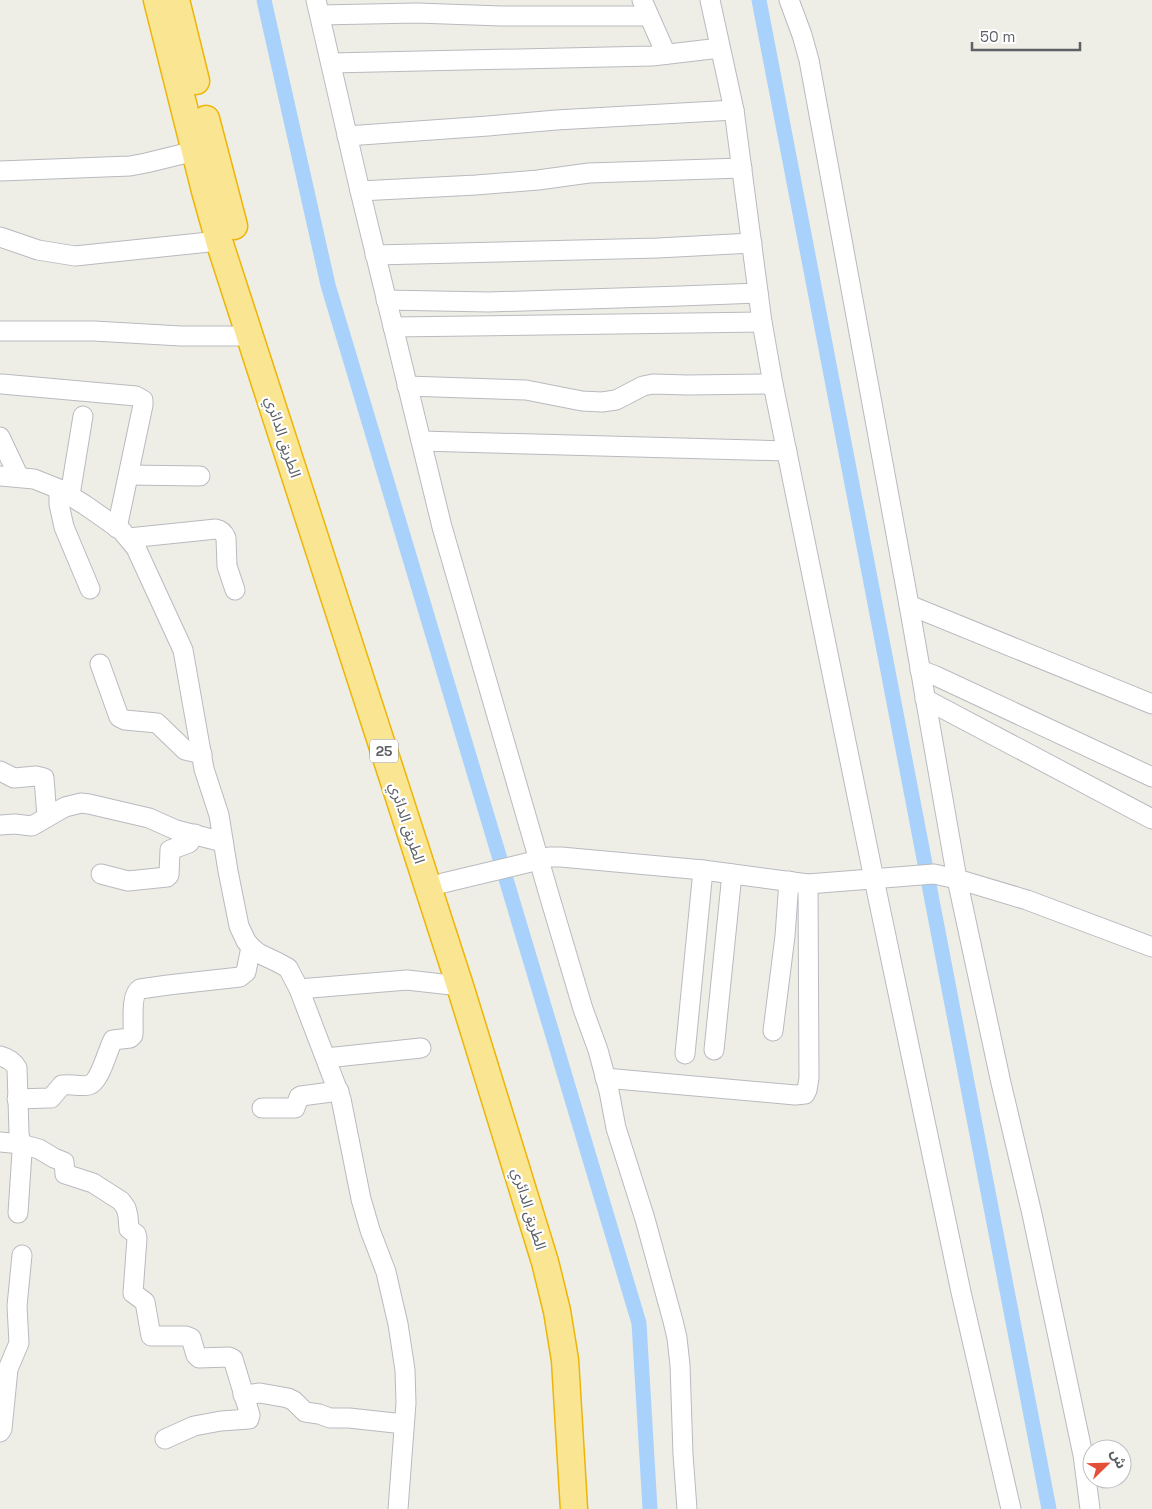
<svg xmlns="http://www.w3.org/2000/svg" width="1152" height="1509" font-family="'Space Grotesk','Noto Sans Arabic',sans-serif">
	<style>
		.lines { fill: none; stroke-linecap: round; stroke-linejoin: round }
		.canal { stroke: #a8d2fc; stroke-width: 15 }
		.minor-casing { stroke: #b8babf; stroke-width: 21 }
		.highway-casing { stroke: #edb507; stroke-width: 29 }
		.minor { stroke: #fff; stroke-width: 19 }
		.highway { stroke: #fae692; stroke-width: 26 }
		.labels { text-anchor: middle; stroke-width: 4.5; stroke-linejoin: round; paint-order: stroke }
		.shield { fill: #fff; stroke: #8e9093; stroke-width: 1 }
		.shield-label { font-size: 14px; font-weight: bold; fill: #5d6065 }
		.street-label { font-size: 15px; fill: #5d6065; stroke: #fff }
	</style>
	<rect width="100%" height="100%" fill="#efeee6"/>
	<g class="lines">
		<!-- canal -->
		<g class="canal">
			<polyline points="264,0 328,285 639,1323 650,1509"/>
			<polyline points="759,0 1049,1509"/>
		</g>
		<!-- minor casing -->
		<g class="minor-casing">
			<g id="minor">
				<polyline points="316,0 360,191 442,527 550,898 583,1009 598,1050 609,1091 616,1128 645,1219 673,1321 677,1338 680,1365 683,1454 687,1509"/>
				<polyline points="642,0 666,54"/>
				<polyline points="710,0 734,110 762,322 773,384 874,879 961,1292 1011,1509"/>
				<polyline points="789,0 802,35 809,60 909,605 957,879 1001,1083 1032,1214 1083,1455 1090,1509"/>
				<polyline points="320,15 417,13 501,16 648,16"/>
				<polyline points="331,63 652,56 720,48"/>
				<polyline points="347,136 488,126 556,120 734,110"/>
				<polyline points="0,171 130,166 146,163 195,151"/>
				<polyline points="360,191 476,185 538,180 589,173 742,168"/>
				<polyline points="0,237 38,250 75,256 219,241"/>
				<polyline points="375,255 658,248 752,243"/>
				<polyline points="386,300 489,302 681,296 758,293"/>
				<polyline points="393,327 762,322"/>
				<polyline points="0,331 94,331 181,336 250,336"/>
				<polyline points="2,384 136,396 143,400 143,405 117,528"/>
				<polyline points="407,386 526,390 582,401 602,402 616,400 643,386 653,384 688,385 773,384"/>
				<polyline points="0,437 19,477"/>
				<polyline points="421,441 787,451"/>
				<polyline points="129,475 200,476"/>
				<polyline points="0,476 34,479 59,489 85,505 122,531 136,548 183,650 204,769 219,815 228,871 239,926 246,941 251,947 258,953 277,962 288,968 299,989 341,1099 361,1199 370,1230 386,1272 391,1294 398,1324 405,1370 406,1403 398,1509"/>
				<polyline points="59,489 59,504 64,527 90,589"/>
				<polyline points="70,495 83,416"/>
				<path d="M 129,538 L 216,529 C 222,530 224,533 226,538 L 227,566 L 235,590"/>
				<polyline points="909,605 1152,704"/>
				<polyline points="100,664 119,717 125,720 157,723 185,750 202,754"/>
				<polyline points="920,670 936,676 1152,777"/>
				<polyline points="925,699 1152,819"/>
				<polyline points="0,771 14,778 36,776 44,778 47,817"/>
				<polyline points="0,825 15,824 32,826 65,807 81,803 89,804 149,818 176,830 223,842"/>
				<polyline points="101,874 128,881 167,877 169,875 170,850 189,843 195,834"/>
				<polyline points="443,883 539,860 549,857 561,857 703,870 808,884 934,874 957,879 1027,900 1152,947"/>
				<polyline points="299,989 407,980 460,986"/>
				<polyline points="773,1031 785,936 789,881"/>
				<polyline points="714,1050 732,874"/>
				<polyline points="685,1054 703,870"/>
				<path d="M 0,1056 C 8,1058 13,1061 17,1068 L 19,1133 L 22,1152 L 18,1213"/>
				<polyline points="326,1058 421,1048"/>
				<polyline points="605,1078 795,1095 805,1094 807,1090 809,1078 808,884"/>
				<path d="M 17,1099 L 48,1098 L 51,1098 L 62,1085 L 65,1085 C 72,1084 82,1087 89,1085 C 100,1082 108,1049 113,1040 L 130,1038 L 133,1035 C 134,1024 130,995 140,989 L 168,985 L 240,977 L 246,972 L 251,947"/>
				<polyline points="262,1108 295,1108 299,1097 301,1096 339,1091"/>
				<polyline points="0,1142 21,1144 39,1149 54,1158 64,1162 65,1174 93,1183 121,1201 126,1208 128,1216 129,1229 136,1234 137,1238 133,1293 145,1302 151,1336 186,1336 191,1338 196,1355 199,1358 229,1357 233,1359 250,1415 249,1419 221,1421 194,1426 165,1439"/>
				<polyline points="243,1395 260,1393 288,1398 294,1401 305,1412 319,1414 330,1418 349,1418 404,1424"/>
				<polyline points="0,1432 2,1429 8,1369 19,1343 17,1306 22,1255"/>
			</g>
		</g>
		<!-- highway casing -->
		<g class="highway-casing">
			<g id="highway">
				<polyline points="157,0 205,191 219,241 460,986 545,1262 557,1311 565,1360 574,1509"/>
				<polyline points="176,0 196,81"/>
				<polyline points="206,119 234,226"/>
			</g>
		</g>
		<!-- minor -->
		<use href="#minor" class="minor"/>
		<!-- highway -->
		<use href="#highway" class="highway"/>
	</g>
	<g class="labels">
		<!-- shield labels -->
		<rect class="shield" x="370" y="739.5" width="28" height="23" rx="4"/>
		<g class="shield-label">
			<text x="384" y="756">25</text>
		</g>
		<!-- street labels -->
		<g class="street-label">
			<text transform="translate(283 437) rotate(72)" y="5">الطريق الدائري</text>
			<text transform="translate(407 823) rotate(72)" y="5">الطريق الدائري</text>
			<text transform="translate(529 1209) rotate(73)" y="5">الطريق الدائري</text>
		</g>
	</g>
	<!-- north arrow -->
	<g transform="translate(1107 1464) rotate(67)"><circle r="24" fill="#ffffff" stroke="#bebfc1"/>
	<path d="M0-4L9 19L0 12L-9 19Z" fill="#e45037"/>
	<text y="-8" font-size="14" font-weight="bold" text-anchor="middle" fill="#5d6065">ش</text>
	</g>
	<!-- scale -->
	<path d="M972 42v8h108v-8" fill="none" stroke="#5d6065" stroke-width="2.5"/>
	<text x="980" y="42" font-size="15" fill="#5d6065" stroke="#ffffff" stroke-width="4" paint-order="stroke">50 m</text>
</svg>
